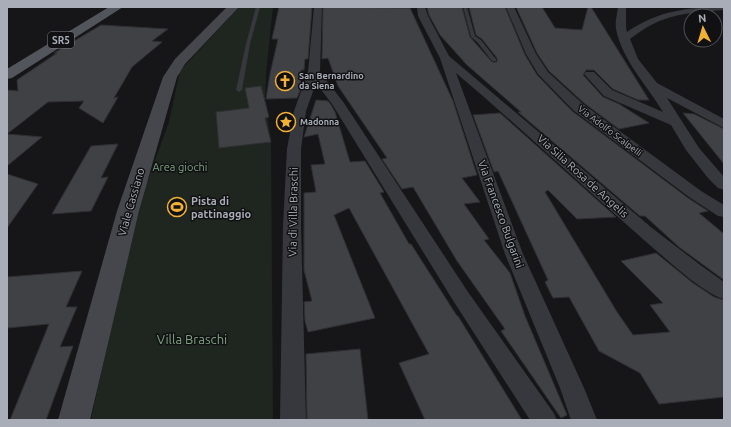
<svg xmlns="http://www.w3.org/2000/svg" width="731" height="427" font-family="Ubuntu,sans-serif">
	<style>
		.green { fill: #1e261f }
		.building { fill: #404145; stroke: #303034 }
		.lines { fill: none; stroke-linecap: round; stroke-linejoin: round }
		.lane { fill: #37383d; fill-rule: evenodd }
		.street { fill: #37383d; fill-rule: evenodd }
		.secondary { fill: #45474d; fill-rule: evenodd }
		.primary { fill: #53555c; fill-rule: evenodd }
		.labels { text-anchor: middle; stroke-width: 3; stroke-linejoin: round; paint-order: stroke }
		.far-poi-label { font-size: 9px; font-weight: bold; fill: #a8adb8; stroke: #111113; text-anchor: start }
		.far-street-label { font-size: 9px; fill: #a8adb8; stroke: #111113 }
		.shield { fill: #111113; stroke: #7b7e86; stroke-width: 1 }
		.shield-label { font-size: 10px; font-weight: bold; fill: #a8adb8 }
		.park-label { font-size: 11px; fill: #7fa381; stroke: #111113 }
		.street-label { font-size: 11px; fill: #a8adb8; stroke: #111113 }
		.poi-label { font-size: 11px; font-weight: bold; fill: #a8adb8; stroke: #111113; text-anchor: start }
		.near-park-label { font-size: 13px; fill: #7fa381; stroke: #111113 }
	</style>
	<rect width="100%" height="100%" fill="#161618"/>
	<!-- green -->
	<polygon class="green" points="239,7 273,7 266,74 265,99 271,142 273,420 91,420 117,299 145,188 169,122 180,71"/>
	<!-- building -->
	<g class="building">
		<polygon points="279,7 312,7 308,59 305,59 304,70 301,70 301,88 297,98 266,99 270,74 278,39 272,39"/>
		<polygon points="323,7 410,8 453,101 477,175 462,178 480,202 464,204 489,239 484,240 510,273 525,316 567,415 561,418 501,331 505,329 457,261 413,187 402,189 382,159 387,158 338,86 328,58 322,59"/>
		<polygon points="427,7 462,7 470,37 492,62 497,62 497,58 482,39 476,35 469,7 505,7 525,55 537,75 572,111 688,198 708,211 699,213 724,234 724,280 679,247 645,216 640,216 518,112 521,112 467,65 440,35 429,15"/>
		<polygon points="516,7 542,7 555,28 582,30 588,7 591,7 649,100 638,100 613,89 594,70 586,70 583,75 603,97 619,104 649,123 619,129 584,103 549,71 537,53"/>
		<polygon points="101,25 168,29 152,41 162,42 132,67 114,98 118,97 103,123 79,108 84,101 48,102 7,134 7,90 18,91 17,80 57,53 54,53"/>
		<polygon points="261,86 269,117 265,118 271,142 219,148 216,112 249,108 245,88"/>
		<polygon points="316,100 328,101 331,105 335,112 350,162 365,161 384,192 380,193 409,244 411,244 457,316 458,316 522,420 425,420 399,363 429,354 349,208 334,215 375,318 308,332 305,321 304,302 312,301 304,270 304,193 316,192 311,165 325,164 318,134 304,137"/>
		<polygon points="500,113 616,217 577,219 548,190 545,192 617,312 633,335 670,332 650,305 663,303 621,261 656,253 693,283 714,297 724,300 724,397 659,404 640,373 599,351 569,297 553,298 545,282 548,280 498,171 494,172 473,115"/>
		<polygon points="683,113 694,114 724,129 724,164"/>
		<polygon points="7,134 42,137 7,166"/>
		<polygon points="118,144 101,178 108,177 91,211 52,214 91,146"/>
		<polygon points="7,174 38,184 7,228"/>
		<polygon points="82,271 66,307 77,307 60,347 73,346 46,420 10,420 49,324 7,328 7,277"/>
		<polygon points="360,349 368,420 307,420 306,354"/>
	</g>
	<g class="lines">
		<!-- lane -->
		<g class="lane">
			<polygon points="256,7 260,7 250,44 242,90 239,92 236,90 246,44"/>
			<polygon points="463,7 467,7 475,36 481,40 496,59 496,61 492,61 477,42 471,37"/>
		</g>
		<!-- street -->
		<g class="street">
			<polygon points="314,7 322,7 320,72 344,103 468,292 553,412 557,420 530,420 454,302 332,104 316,83 306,111 301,149 301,226 306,420 280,420 283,226 287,149 294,111 308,72"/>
			<path d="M 417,7 L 425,7 L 428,16 L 449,56 L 652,228 L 699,264 L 724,282 L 724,299 C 702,293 663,256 644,240 C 581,185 520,127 456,73 L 523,254 L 584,388 L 597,420 L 571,420 L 560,388 L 505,254 L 440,58 L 418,16 Z"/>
			<polygon points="506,7 514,7 536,54 548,72 583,104 701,191 724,205 724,217 718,216 689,197 573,110 538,74 526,54"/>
			<path d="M 618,7 L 626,7 L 626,28 L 627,32 C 657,11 688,7 724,7 L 724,10 C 699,12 673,13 651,25 C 643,29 637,34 630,39 L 638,59 L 657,83 L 724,119 L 724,128 L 667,98 L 699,148 L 724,177 L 724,190 L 718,188 L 708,178 L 686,150 L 671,125 L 604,96 L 584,74 L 586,72 L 594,72 L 612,90 L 663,112 C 647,85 622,60 616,29 C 615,22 617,14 618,7 Z"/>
		</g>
		<!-- secondary -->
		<polygon class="secondary" points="227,7 239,7 185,64 177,77 139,211 90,420 58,420 117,211 163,77 175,59"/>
		<!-- primary -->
		<polygon class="primary" points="109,7 123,7 12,78 7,79 7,69"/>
	</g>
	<!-- icons -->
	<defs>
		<g id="church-ring" transform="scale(1)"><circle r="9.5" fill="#111113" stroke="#f2b134" stroke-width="1.5"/><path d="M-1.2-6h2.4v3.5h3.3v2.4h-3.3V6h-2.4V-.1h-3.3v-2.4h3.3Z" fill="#f2b134"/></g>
		<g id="sight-ring" transform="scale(1)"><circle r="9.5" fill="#111113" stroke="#f2b134" stroke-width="1.5"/><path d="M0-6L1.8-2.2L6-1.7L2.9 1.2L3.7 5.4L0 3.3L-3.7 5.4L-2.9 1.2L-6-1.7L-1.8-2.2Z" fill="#f2b134"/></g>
		<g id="stadium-ring" transform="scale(1)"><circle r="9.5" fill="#111113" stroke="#f2b134" stroke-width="1.5"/><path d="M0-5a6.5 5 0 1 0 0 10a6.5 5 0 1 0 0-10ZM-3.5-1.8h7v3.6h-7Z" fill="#f2b134"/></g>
	</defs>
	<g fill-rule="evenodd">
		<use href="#church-ring" x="285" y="81"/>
		<use href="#sight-ring" x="286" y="122"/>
		<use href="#stadium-ring" x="177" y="207"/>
	</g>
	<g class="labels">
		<!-- far-poi labels -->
		<g class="far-poi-label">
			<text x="299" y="79">San Bernardino<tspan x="299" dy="10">da Siena</tspan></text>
			<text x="300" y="125">Madonna</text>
		</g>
		<!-- far-street labels -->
		<g class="far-street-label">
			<text transform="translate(610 131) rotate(37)" y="3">Via Adolfo Scalpelli</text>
		</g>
		<!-- shield labels -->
		<rect class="shield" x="48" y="32" width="26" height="16" rx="3"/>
		<g class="shield-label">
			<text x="61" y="44">SR5</text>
		</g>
		<!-- park labels -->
		<g class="park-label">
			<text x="180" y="171">Area giochi</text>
		</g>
		<!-- street labels -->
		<g class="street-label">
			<text transform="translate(583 176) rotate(42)" y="4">Via Silia Rosa de Angelis</text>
			<text transform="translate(131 202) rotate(-74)" y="4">Viale Cassiano</text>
			<text transform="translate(293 212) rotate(-89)" y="4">Via di Villa Braschi</text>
			<text transform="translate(501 214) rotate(70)" y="4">Via Francesco Bulgarini</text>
		</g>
		<!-- poi labels -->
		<g class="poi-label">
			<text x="191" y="205">Pista di<tspan x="191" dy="13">pattinaggio</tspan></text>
		</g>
		<!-- near-park labels -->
		<g class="near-park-label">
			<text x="192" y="344">Villa Braschi</text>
		</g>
	</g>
	<!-- border -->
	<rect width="731" height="427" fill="none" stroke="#a8adb8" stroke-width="16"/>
	<!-- north arrow -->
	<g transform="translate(703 28) rotate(355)"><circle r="19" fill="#111113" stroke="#4d4f55"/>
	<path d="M0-3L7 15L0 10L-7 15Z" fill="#f2b134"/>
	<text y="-6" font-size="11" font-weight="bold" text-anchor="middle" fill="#a8adb8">N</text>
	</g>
</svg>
